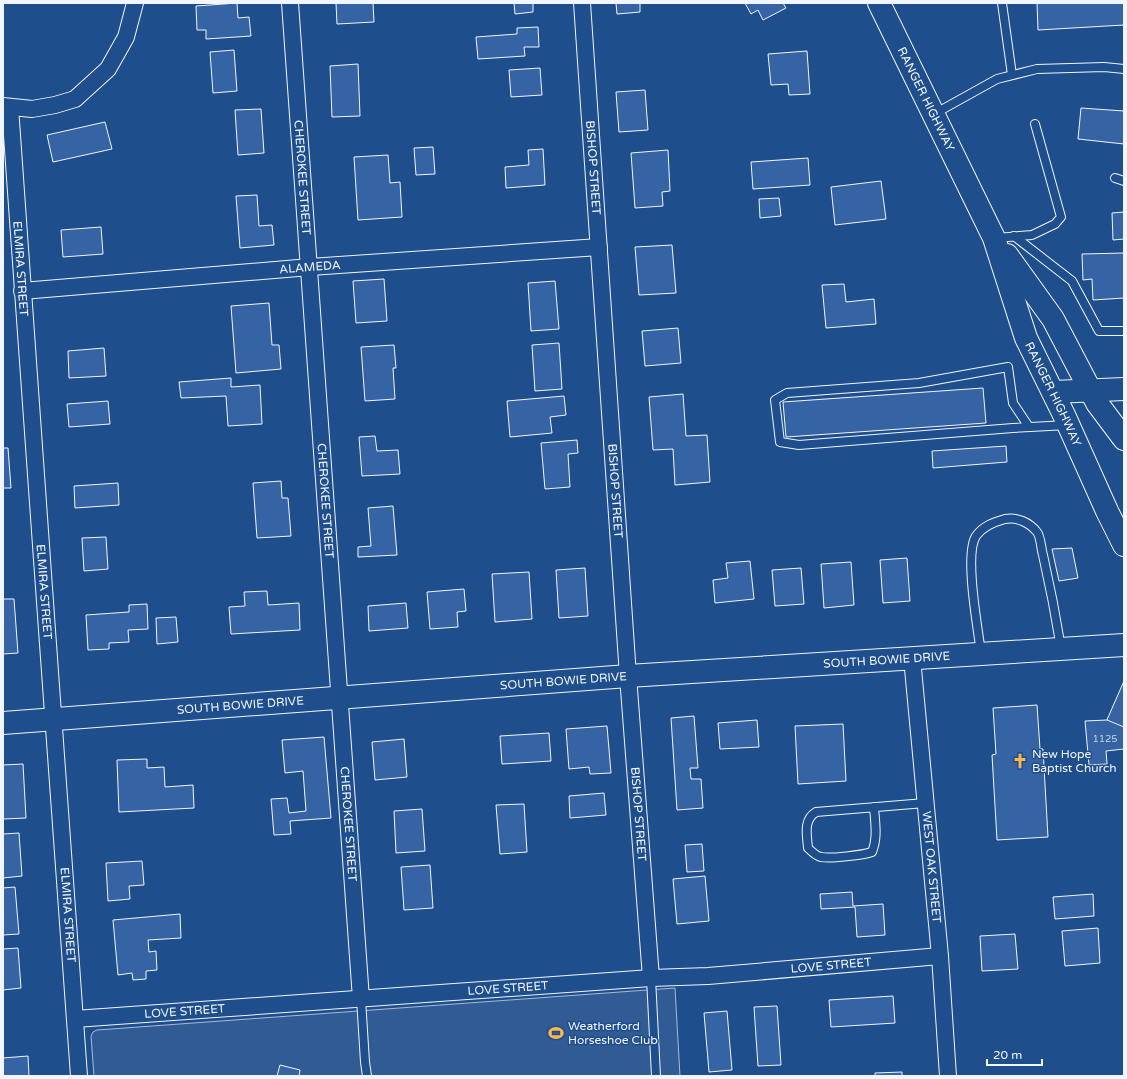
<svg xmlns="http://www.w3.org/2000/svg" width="1127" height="1079" font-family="'Varela Round',sans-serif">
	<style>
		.green { fill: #305b95; stroke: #a8bbd7 }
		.building { fill: #3563a3; stroke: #f2f6ff }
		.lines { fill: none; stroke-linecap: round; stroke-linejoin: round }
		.lane-casing { stroke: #f2f6ff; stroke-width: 10 }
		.street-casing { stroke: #f2f6ff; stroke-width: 18 }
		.secondary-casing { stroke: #f2f6ff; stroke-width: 24 }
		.primary-casing { stroke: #f2f6ff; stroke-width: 24 }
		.lane { stroke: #1f4e8c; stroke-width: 8 }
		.street { stroke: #1f4e8c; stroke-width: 16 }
		.secondary { stroke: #1f4e8c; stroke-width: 22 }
		.primary { stroke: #1f4e8c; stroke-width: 22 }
		.labels { text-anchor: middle; stroke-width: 3; stroke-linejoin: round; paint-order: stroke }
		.number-label { font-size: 10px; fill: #c3d1e8 }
		.street-label { font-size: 12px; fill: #f2f6ff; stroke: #1f4e8c }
		.poi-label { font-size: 12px; fill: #f2f6ff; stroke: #1f4e8c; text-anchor: start }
	</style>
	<rect width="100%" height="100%" fill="#1f4e8c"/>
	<!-- green -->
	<polygon class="green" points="675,988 680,1076 94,1076 91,1036 93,1032 97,1030"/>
	<!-- building -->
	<g class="building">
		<polygon points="237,3 238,18 249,17 251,36 206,39 206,30 197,30 196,6"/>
		<polygon points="336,3 373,3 374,22 337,24"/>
		<polygon points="514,3 533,3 533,12 515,14"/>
		<polygon points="616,3 640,3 640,12 617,14"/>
		<polygon points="745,3 783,3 786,8 763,20 758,10 751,14"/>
		<polygon points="1037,3 1124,3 1124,25 1038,30"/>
		<polygon points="538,27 539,47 524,47 525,56 478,59 476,37 517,34 517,28"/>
		<polygon points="234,50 237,91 213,93 210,52"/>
		<polygon points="807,51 810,94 789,95 788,84 771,85 768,54"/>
		<polygon points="358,64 360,116 332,117 330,66"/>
		<polygon points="540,68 542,95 511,97 509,70"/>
		<polygon points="645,90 648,130 619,132 616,92"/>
		<polygon points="1081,108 1124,111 1124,144 1078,139"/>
		<polygon points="261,109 264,153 238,155 235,110"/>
		<polygon points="105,122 112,149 53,162 47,135"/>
		<polygon points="433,147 435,174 416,175 414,148"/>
		<polygon points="543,149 545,185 506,188 505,167 529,165 528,150"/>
		<polygon points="668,150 670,191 662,192 663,206 635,208 631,153"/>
		<polygon points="388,155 390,183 400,182 402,217 358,220 354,157"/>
		<polygon points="808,158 810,185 753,189 751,162"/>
		<polygon points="881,181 886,219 835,225 831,187"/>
		<polygon points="257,195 259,226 272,225 274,245 240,248 236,196"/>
		<polygon points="779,198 781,216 760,218 759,199"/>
		<polygon points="1124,212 1124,239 1113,240 1112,213"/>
		<polygon points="101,227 103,254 63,257 61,230"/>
		<polygon points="672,245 676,293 639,295 635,247"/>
		<polygon points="1124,253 1124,298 1093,300 1092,279 1083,280 1082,254"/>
		<polygon points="384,279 387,321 356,323 353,281"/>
		<polygon points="555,281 559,329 531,331 528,283"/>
		<polygon points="844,284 846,302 874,299 876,324 826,328 822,285"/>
		<polygon points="269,303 272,345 279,345 281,369 236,373 231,306"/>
		<polygon points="678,328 681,363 645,366 642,331"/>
		<polygon points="559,343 562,389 535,391 532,345"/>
		<polygon points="394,345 396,368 393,368 395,399 365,401 361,347"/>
		<polygon points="104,348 106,376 69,378 68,351"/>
		<polygon points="231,378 231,387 260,385 262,424 228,426 226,396 181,398 179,382"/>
		<polygon points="983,388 986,423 786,437 783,402"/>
		<polygon points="683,394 686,436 707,435 710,482 675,485 673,449 653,450 649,397"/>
		<polygon points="564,396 566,415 550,417 552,433 510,437 507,401"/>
		<polygon points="108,401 110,424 69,427 67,404"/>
		<polygon points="375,436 377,451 398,450 400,474 362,476 359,437"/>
		<polygon points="577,440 578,453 568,454 570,487 545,489 541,443"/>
		<polygon points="1006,446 1007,462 933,468 932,451"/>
		<polygon points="3,448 8,448 11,488 3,488"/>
		<polygon points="281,481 282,498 288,498 291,536 257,538 253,483"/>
		<polygon points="118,483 119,505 75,508 74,486"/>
		<polygon points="393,506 397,555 358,557 358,547 371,546 368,508"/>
		<polygon points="106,537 108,569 84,571 82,538"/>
		<polygon points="1072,548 1078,578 1059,581 1052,549"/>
		<polygon points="907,558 910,601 883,603 880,560"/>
		<polygon points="750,561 754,599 715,603 713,580 728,578 726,563"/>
		<polygon points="851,562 854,605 824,608 821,564"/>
		<polygon points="585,568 588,616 559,618 556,570"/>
		<polygon points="801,568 804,604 775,606 772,570"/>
		<polygon points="529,572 532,619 495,622 492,574"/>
		<polygon points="464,589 466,611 457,612 458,627 430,629 427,592"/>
		<polygon points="267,591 268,605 299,603 300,630 231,634 229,607 245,606 244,592"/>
		<polygon points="3,599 14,599 18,653 3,654"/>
		<polygon points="406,603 408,628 369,631 368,606"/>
		<polygon points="147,604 148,629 128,630 129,642 109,643 109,649 88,650 86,615 129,612 129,605"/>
		<polygon points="176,617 178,642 157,644 156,618"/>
		<polygon points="1124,681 1124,730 1106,722"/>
		<polygon points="1037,705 1040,749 1043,749 1048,837 997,840 992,755 996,754 993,708"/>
		<polygon points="694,716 698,768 690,768 691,779 701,779 703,808 677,810 671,718"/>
		<polygon points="757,720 759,747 720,749 718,723"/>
		<polygon points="1107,720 1124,727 1124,749 1106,751 1107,764 1089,765 1085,721"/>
		<polygon points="843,724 846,781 798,784 795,726"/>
		<polygon points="607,726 611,773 590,774 589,767 569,769 566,729"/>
		<polygon points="549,733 551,761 502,764 500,736"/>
		<polygon points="324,737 331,818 290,821 291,834 274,835 271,799 287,798 289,813 306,811 303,771 285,773 282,740"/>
		<polygon points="404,739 407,777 375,780 372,742"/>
		<polygon points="147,759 147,768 164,767 165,787 193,785 194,808 119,812 117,760"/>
		<polygon points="23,764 26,818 3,819 3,765"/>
		<polygon points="604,793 606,815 570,818 569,796"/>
		<polygon points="524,804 527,852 500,854 496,805"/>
		<polygon points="422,809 425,851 396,853 394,811"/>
		<polygon points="19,833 22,876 3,878 3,834"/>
		<polygon points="702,844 704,871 687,872 685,845"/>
		<polygon points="142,861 144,885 129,886 130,899 108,901 106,863"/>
		<polygon points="430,865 433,908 404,910 401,867"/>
		<polygon points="705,876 709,921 677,924 673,879"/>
		<polygon points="15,887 19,934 3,935 3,888"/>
		<polygon points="852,892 853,906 883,904 885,935 857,937 855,907 821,909 820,894"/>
		<polygon points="1093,894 1094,916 1055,919 1053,897"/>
		<polygon points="180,914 181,938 148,940 149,952 156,951 157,970 146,971 146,979 133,980 132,973 118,975 113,920"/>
		<polygon points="1098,928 1100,963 1065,966 1062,931"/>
		<polygon points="1015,934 1018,969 982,971 980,936"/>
		<polygon points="18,948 21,988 3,990 3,949"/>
		<polygon points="893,996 895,1023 831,1027 829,1000"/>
		<polygon points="777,1006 781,1065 758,1066 754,1007"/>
		<polygon points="727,1011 732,1070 709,1072 704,1013"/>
		<polygon points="28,1056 29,1076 3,1076 3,1058"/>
		<polygon points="280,1065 300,1070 299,1076 277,1076"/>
		<polygon points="902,1072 902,1076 875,1076 875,1073"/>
	</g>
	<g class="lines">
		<!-- lane casing -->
		<g class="lane-casing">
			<g id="lane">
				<polyline points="1002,3 1012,75"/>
				<polyline points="934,114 997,79 1037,69 1104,67 1124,69"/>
				<polyline points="1115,178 1124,181"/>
				<polyline points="1014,236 1072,281 1099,331 1124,331"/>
				<polyline points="996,238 1032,235 1055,224 1061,217 1035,124"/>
				<polyline points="1029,427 1013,403 1008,367 919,383 787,393 775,400 780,442 799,445 1013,428 1068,425"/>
				<path d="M 981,653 C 978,629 964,554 976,536 C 983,526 994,522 1005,519 C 1017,517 1029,522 1037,532 C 1041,537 1041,549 1043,555 C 1050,586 1056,617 1061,648"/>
				<path d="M 874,807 C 875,822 878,838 872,852 C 864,855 829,859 821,857 C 816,856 812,852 808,848 C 807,835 803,820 816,812 L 925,803"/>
				<polyline points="651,978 656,1076"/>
				<polyline points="361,999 365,1062 367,1076"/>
			</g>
		</g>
		<!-- street casing -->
		<g class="street-casing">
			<g id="street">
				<path id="s1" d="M 290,3 L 361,999"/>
				<path id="s2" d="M 582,3 L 628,676 L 651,978"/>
				<polyline points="3,106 32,109 55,105 75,99 108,69 126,37 135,3"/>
				<path id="s3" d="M 10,107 C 30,430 58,753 79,1076"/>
				<path id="s4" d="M 22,291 L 310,267 L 599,247"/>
				<path id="s5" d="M 912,658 L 940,956 L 948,1076"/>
				<path id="s6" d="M 75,1019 L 651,978 L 708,976 L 940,956"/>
			</g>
		</g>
		<!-- secondary casing -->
		<g class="secondary-casing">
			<g id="secondary">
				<path id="s7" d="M 879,3 L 994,238 L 1026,338 L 1064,415 L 1107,511 L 1124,545"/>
				<polyline points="1007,255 1053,319 1097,403 1124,439"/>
				<path id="s8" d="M 3,723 L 628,676 L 1124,645"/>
			</g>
		</g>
		<!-- primary casing -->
		<g class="primary-casing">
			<polyline id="primary" points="1053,392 1124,389"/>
		</g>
		<!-- lane -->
		<use href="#lane" class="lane"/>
		<!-- street -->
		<use href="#street" class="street"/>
		<!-- secondary -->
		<use href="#secondary" class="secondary"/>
		<!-- primary -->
		<use href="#primary" class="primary"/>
	</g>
	<!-- icons -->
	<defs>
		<g id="church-bare" transform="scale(1.2)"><path d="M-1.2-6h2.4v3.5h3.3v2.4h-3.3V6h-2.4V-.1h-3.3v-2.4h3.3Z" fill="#ffb74d" stroke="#1f4e8c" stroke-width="2.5" paint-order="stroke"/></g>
		<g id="stadium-bare" transform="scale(1.2)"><path d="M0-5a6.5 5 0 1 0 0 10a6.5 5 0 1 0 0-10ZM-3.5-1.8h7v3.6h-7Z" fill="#ffb74d" stroke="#1f4e8c" stroke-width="2.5" paint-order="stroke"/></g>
	</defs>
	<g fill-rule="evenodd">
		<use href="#church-bare" x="1020" y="761"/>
		<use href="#stadium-bare" x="556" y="1033"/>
	</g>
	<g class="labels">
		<!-- number labels -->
		<g class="number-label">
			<text x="1105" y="742">1125</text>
		</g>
		<!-- street labels -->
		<g class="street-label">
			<text dy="4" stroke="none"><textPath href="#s7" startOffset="107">RANGER HIGHWAY</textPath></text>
			<text dy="4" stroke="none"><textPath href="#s2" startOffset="165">BISHOP STREET</textPath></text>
			<text dy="4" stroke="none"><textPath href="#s1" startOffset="175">CHEROKEE STREET</textPath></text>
			<text dy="4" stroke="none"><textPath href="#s4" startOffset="289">ALAMEDA</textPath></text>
			<text dy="4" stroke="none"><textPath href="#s3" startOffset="162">ELMIRA STREET</textPath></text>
			<text dy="4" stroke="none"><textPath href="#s7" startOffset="429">RANGER HIGHWAY</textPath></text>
			<text dy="4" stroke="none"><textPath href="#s2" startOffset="489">BISHOP STREET</textPath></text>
			<text dy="4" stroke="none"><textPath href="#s1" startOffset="499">CHEROKEE STREET</textPath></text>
			<text dy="4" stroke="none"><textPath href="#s3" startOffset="486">ELMIRA STREET</textPath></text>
			<text dy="4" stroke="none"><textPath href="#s8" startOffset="886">SOUTH BOWIE DRIVE</textPath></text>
			<text dy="4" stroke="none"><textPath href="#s8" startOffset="562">SOUTH BOWIE DRIVE</textPath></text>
			<text dy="4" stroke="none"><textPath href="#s8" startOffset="238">SOUTH BOWIE DRIVE</textPath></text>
			<text dy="4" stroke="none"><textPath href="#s2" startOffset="813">BISHOP STREET</textPath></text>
			<text dy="4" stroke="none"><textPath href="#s1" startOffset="823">CHEROKEE STREET</textPath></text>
			<text dy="4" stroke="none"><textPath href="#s5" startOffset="210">WEST OAK STREET</textPath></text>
			<text dy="4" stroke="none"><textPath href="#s3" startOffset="810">ELMIRA STREET</textPath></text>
			<text dy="4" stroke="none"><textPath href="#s6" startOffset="758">LOVE STREET</textPath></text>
			<text dy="4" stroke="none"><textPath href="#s6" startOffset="434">LOVE STREET</textPath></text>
			<text dy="4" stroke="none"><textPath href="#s6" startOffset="110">LOVE STREET</textPath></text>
		</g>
		<!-- poi labels -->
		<g class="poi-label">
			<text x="1032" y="758">New Hope<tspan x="1032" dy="14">Baptist Church</tspan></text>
			<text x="568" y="1030">Weatherford<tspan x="568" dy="14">Horseshoe Club</tspan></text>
		</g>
	</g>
	<!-- border -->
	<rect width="1127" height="1079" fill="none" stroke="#f2f6ff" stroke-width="8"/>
	<!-- scale -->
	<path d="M987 1059v6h55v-6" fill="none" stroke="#f2f6ff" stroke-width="2"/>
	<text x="993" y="1059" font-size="12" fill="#f2f6ff" stroke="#1f4e8c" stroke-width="3" paint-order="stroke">20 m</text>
</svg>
